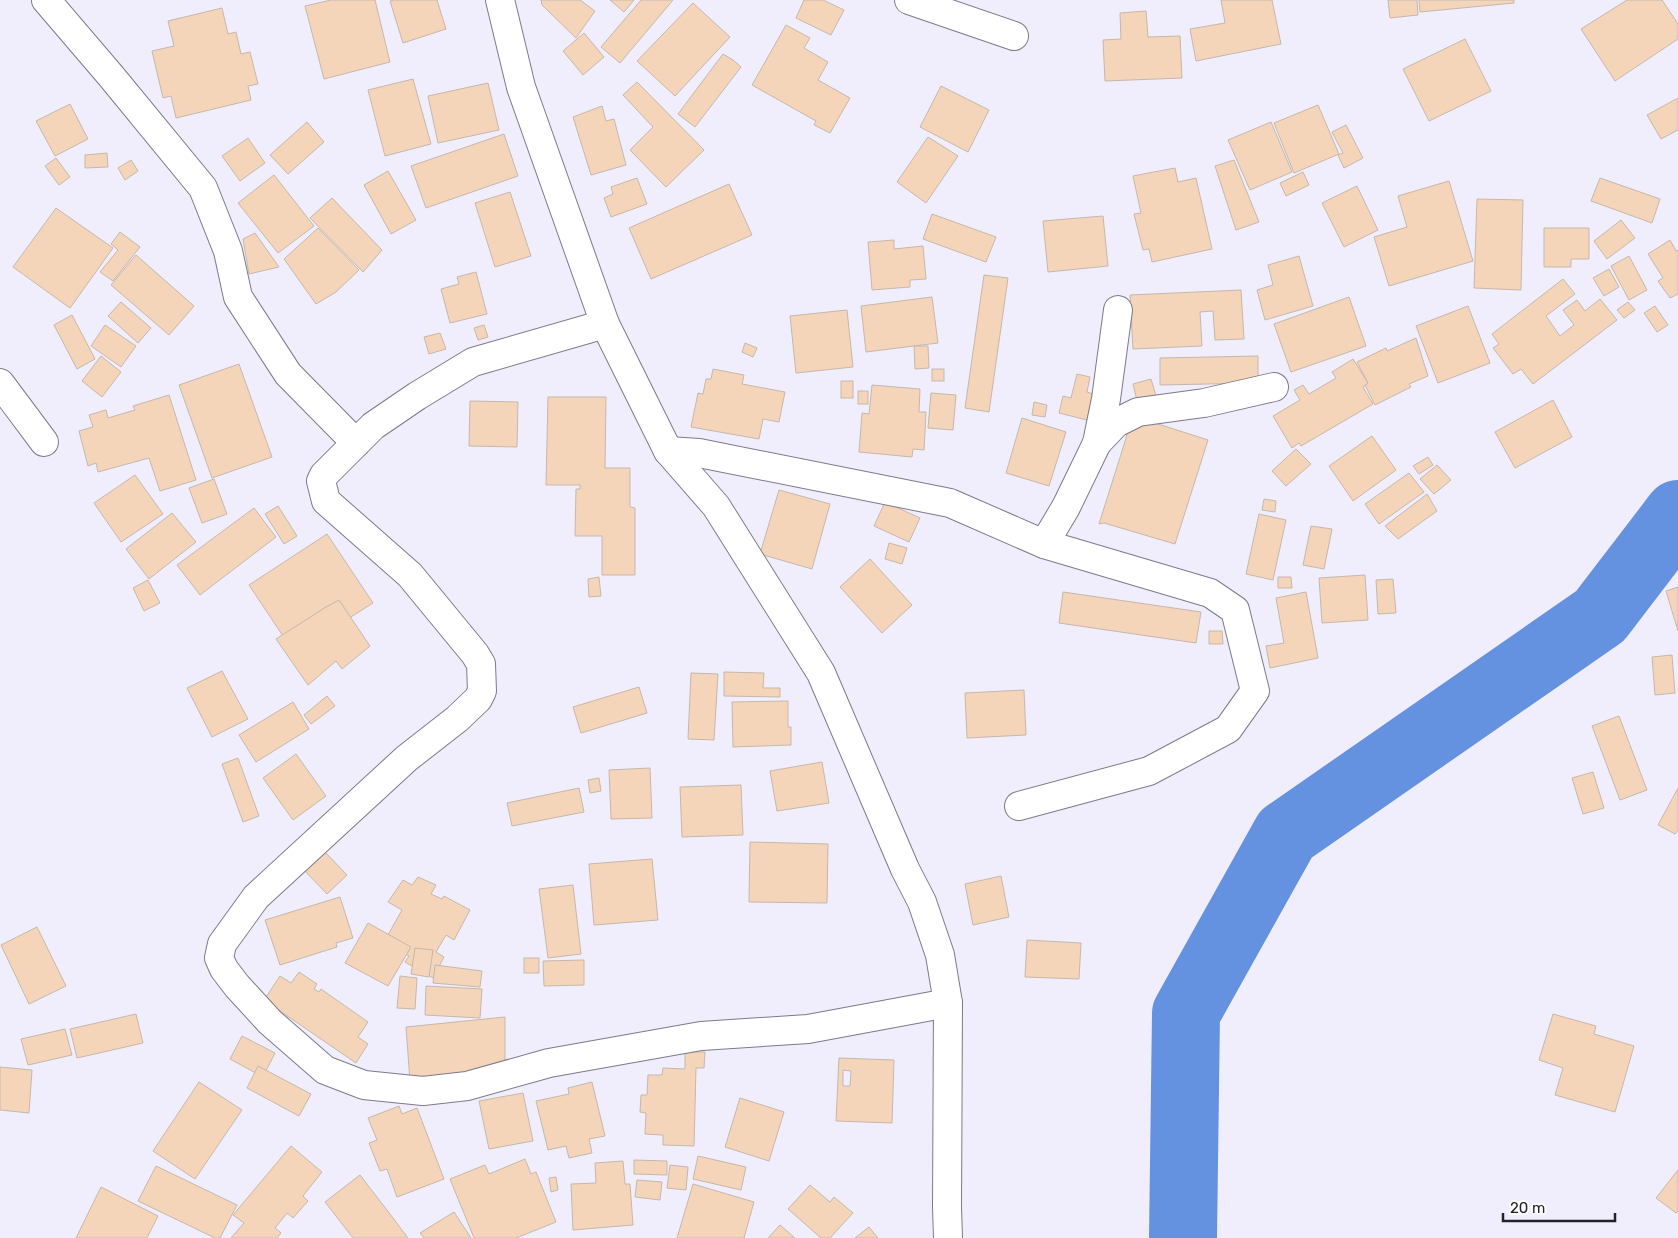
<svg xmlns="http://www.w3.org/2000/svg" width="1678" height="1238" font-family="Rubik,sans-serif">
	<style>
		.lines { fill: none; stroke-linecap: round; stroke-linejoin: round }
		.river { stroke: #6491e0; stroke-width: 68 }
		.building { fill: #f5d5ba; stroke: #c6b7ab; fill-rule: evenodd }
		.street-casing { stroke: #7d7a8a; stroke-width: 30 }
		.street { stroke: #fff; stroke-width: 28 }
	</style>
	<rect width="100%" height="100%" fill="#f0eefc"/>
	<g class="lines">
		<!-- river -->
		<polyline class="river" points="1183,1238 1186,1013 1286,834 1600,616 1678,514"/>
	</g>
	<!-- building -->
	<g class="building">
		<polygon points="331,0 375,0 390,62 324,79 305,6"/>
		<polygon points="394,0 437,0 446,29 403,43 390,1"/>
		<polygon points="541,0 580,0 595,11 576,38 542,5"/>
		<polygon points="610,0 634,0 624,12"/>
		<polygon points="641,0 673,0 620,63 601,47"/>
		<polygon points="804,0 823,0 844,10 831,35 796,18"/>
		<polygon points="1221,0 1272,0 1281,44 1196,61 1190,29 1225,23"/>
		<polygon points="1388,0 1417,0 1418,15 1390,18"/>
		<polygon points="1419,0 1514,0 1514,3 1420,12"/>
		<polygon points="1627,0 1662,0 1678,24 1678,39 1615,81 1581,29"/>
		<polygon points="693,3 730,37 675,96 637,61"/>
		<polygon points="222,8 228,34 236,32 241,54 250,52 258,84 248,86 251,100 176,118 171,96 163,98 152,51 174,46 168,21"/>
		<polygon points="1146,11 1148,37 1180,36 1182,78 1105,81 1103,40 1121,39 1120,13"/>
		<polygon points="786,25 810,38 804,48 828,62 818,80 850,98 830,133 814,125 816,121 752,85"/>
		<polygon points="584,33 604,57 583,75 563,51"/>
		<polygon points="1465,39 1491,91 1429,121 1403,69"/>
		<polygon points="723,54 733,60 741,67 695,127 678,114"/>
		<polygon points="413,79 431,144 385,156 368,90"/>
		<polygon points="637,82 704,150 666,187 630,150 653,127 623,95"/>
		<polygon points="488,83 499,130 438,143 428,96"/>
		<polygon points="941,86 989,110 968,152 920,127"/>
		<polygon points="1678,98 1678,130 1661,139 1647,115"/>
		<polygon points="70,104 88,139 55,156 36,121"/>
		<polygon points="1318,105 1339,154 1294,173 1274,123"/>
		<polygon points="602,106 606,121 614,119 626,165 591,175 573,117"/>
		<polygon points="307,122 324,142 288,174 270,155"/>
		<polygon points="1271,122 1292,172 1250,190 1228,140"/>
		<polygon points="1346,125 1363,158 1344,168 1338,155 1343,153 1332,132"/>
		<polygon points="504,134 518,176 426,208 411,166"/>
		<polygon points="928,137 958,156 926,203 897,182"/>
		<polygon points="248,138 265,163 240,181 222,156"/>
		<polygon points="107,153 108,167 85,168 85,155"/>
		<polygon points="56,158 70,177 59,185 45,166"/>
		<polygon points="131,160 138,171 125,180 118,168"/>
		<polygon points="1234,160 1259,222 1236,230 1215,166"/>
		<polygon points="1175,168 1178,182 1196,178 1212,249 1152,262 1149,249 1143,250 1134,214 1141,213 1133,176"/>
		<polygon points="388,171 416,220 391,234 364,185"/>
		<polygon points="1303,172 1309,185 1286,196 1280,183"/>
		<polygon points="274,175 314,226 278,253 238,203"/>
		<polygon points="637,178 647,204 611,217 604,198 613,194 611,187"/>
		<polygon points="1600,178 1660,199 1652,223 1591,201"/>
		<polygon points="1449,181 1473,261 1389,286 1374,237 1407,227 1398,196"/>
		<polygon points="729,184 752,235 651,279 629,228"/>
		<polygon points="1357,186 1378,230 1344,247 1322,203"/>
		<polygon points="510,192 531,256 495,267 475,203"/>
		<polygon points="332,198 382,250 363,272 310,218"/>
		<polygon points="1477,199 1523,200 1521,290 1474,288"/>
		<polygon points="56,208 113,248 70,308 13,267"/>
		<polygon points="932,214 996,237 986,262 923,239"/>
		<polygon points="1103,216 1108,266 1048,272 1043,221"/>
		<polygon points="1621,220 1635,238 1607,259 1594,241"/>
		<polygon points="318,228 359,270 336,292 316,304 284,259"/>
		<polygon points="1544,228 1589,228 1589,259 1571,259 1571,267 1544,267"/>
		<polygon points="120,232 140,247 113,281 100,272 118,250 111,244"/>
		<polygon points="255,233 279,267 249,274 243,239"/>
		<polygon points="894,240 894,249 923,246 926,279 910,280 910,287 872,290 868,242"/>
		<polygon points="1670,240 1676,251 1678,250 1678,294 1670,298 1658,281 1663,278 1648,254"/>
		<polygon points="136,255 194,306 169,335 111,285"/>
		<polygon points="1299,256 1313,306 1265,320 1257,290 1273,285 1268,265"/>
		<polygon points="1629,256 1647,290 1629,300 1611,266"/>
		<polygon points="1609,269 1619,287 1604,296 1593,278"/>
		<polygon points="476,272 487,314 450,323 441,289 459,284 457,277"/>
		<polygon points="984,275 1008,278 989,412 965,408"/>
		<polygon points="1563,279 1575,294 1546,316 1560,336 1574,325 1563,310 1577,300 1585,311 1600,299 1617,320 1533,384 1521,369 1513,374 1493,348 1499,344 1492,334"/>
		<polygon points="1241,290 1244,339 1215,340 1213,311 1200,312 1202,346 1133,349 1130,295"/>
		<polygon points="932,297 938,343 866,352 861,306"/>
		<polygon points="1349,297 1366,346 1291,372 1274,324"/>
		<polygon points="121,302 151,328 138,343 108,316"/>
		<polygon points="1628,302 1635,310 1624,318 1617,310"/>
		<polygon points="1468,306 1490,363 1438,383 1416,326"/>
		<polygon points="1655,306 1668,325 1657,332 1644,313"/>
		<polygon points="847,310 853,367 796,373 790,316"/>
		<polygon points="72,315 95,359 77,369 54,325"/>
		<polygon points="105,325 136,346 121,367 91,346"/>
		<polygon points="484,325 488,337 478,340 474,328"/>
		<polygon points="440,333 446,349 429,354 424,337"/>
		<polygon points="1416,338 1428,376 1409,384 1411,387 1375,405 1365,385 1368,383 1357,362 1386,348 1387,351"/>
		<polygon points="745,343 757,348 753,357 742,352"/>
		<polygon points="914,346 928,346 929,368 915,369"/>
		<polygon points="101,356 121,372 102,397 82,381"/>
		<polygon points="1258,356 1258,383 1160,385 1160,358"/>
		<polygon points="1353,359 1368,383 1363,387 1373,404 1301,446 1299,443 1292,448 1273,416 1300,400 1294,390 1303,385 1309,394 1336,378 1332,372"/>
		<polygon points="239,364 272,457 212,478 179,385"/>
		<polygon points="713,369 744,375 742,384 785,392 779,422 763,419 759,439 691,427 698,393 703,394 706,379 711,379"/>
		<rect x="932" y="369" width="12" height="12"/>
		<polygon points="1077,374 1090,377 1087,392 1093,394 1087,420 1059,413 1063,396 1071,398"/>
		<polygon points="1151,379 1157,399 1138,405 1133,384"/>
		<rect x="841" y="381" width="12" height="17"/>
		<polygon points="872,385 920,389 919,412 926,412 924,450 913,449 912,457 859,452 862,413 869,414"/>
		<rect x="858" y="391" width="10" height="13"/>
		<polygon points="931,393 956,395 953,430 928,428"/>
		<polygon points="169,395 196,480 160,491 149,458 98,472 96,463 88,466 79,431 93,427 89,415 106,410 108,418 135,410 133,406"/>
		<polygon points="548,397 606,397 605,468 630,468 630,507 635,508 635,575 602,575 602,536 575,536 576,489 580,489 580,485 546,485"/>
		<polygon points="1553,400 1572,437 1515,468 1495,432"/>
		<polygon points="470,401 518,402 517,447 469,446"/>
		<polygon points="1034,402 1047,405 1045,417 1032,415"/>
		<polygon points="1133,416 1208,440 1175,544 1104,523 1099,524"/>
		<polygon points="1022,418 1066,432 1049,486 1006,473"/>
		<polygon points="1372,436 1396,470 1353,501 1329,466"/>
		<polygon points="1296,449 1311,464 1286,486 1272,471"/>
		<polygon points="1428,457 1433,465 1419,474 1413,466"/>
		<polygon points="1437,465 1451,480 1434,494 1420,479"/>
		<polygon points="1409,473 1424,492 1379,524 1365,504"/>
		<polygon points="135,475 163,514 121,542 94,503"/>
		<polygon points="214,479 227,514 202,523 189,488"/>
		<polygon points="779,490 830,504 812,569 760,554"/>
		<polygon points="1427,494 1437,511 1398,539 1385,526"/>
		<polygon points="1264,499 1276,501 1275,512 1262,510"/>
		<polygon points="885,502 920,518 909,542 874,526"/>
		<polygon points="278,506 297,536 284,544 265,514"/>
		<polygon points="254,508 276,537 200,595 177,565"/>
		<polygon points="172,513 196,542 149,579 126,549"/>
		<polygon points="1259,514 1286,520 1273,580 1246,574"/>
		<polygon points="1311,526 1332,529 1324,569 1303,565"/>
		<polygon points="327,534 373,603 327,632 316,615 283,636 249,585"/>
		<polygon points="889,543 907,548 902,564 885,559"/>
		<polygon points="870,559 912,605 882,633 840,587"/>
		<polygon points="1365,575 1368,620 1322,623 1319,578"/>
		<polygon points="599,577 601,596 589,597 588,579"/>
		<polygon points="1278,577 1291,577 1292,588 1278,588"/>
		<polygon points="1393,579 1396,613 1378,614 1376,580"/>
		<polygon points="148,580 160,603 144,611 133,588"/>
		<polygon points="1678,587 1678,631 1666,591"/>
		<polygon points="1063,592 1201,612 1196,643 1059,623"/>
		<polygon points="1306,592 1318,658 1270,668 1266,646 1284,643 1276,598"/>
		<polygon points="339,600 370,646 342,669 336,661 308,685 276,639 326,607"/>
		<polygon points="1209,631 1222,631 1223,644 1209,644"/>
		<polygon points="1672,655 1675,693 1655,695 1652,657"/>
		<polygon points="222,671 248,719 212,737 187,688"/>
		<polygon points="724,672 764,673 763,688 780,688 780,697 724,696"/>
		<polygon points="691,673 718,674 714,740 688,739"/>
		<polygon points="639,687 647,713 581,733 573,707"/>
		<polygon points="1024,690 1026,735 967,738 965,693"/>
		<polygon points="327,696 335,706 311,724 304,715"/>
		<polygon points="788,701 788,727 791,727 791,745 733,747 732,702"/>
		<polygon points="293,702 309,729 256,762 239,735"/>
		<polygon points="1619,716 1647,790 1620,800 1592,726"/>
		<polygon points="296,754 326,796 293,820 263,778"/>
		<polygon points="238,758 259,816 243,822 222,764"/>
		<polygon points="822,762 829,803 777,811 770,771"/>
		<polygon points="650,768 652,818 611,819 609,770"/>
		<polygon points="1593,772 1604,808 1583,814 1572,778"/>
		<polygon points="599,778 601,791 590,793 588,780"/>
		<polygon points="741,785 743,835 682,837 680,787"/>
		<polygon points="579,788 584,812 512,826 507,803"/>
		<polygon points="1678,788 1678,830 1675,834 1658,825"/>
		<polygon points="750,842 828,844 827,903 749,902"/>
		<polygon points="325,852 347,875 327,894 305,871"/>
		<polygon points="652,859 658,920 594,925 589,864"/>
		<polygon points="1001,876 1009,917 973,925 965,884"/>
		<polygon points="418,877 436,885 431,894 442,899 444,896 470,910 454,940 446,935 436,952 444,957 433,978 405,962 409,956 384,942 402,910 388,902 403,880 412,885"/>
		<polygon points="573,885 581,954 548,958 539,889"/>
		<polygon points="340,897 353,938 336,943 337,947 280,965 265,920"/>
		<polygon points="368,923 411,947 388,986 345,963"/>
		<polygon points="37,927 66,986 29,1004 1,945"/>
		<polygon points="1027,940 1081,943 1079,979 1025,977"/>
		<polygon points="415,948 433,950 429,977 411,974"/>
		<rect x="524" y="958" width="15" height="15"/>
		<polygon points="584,960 584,985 544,986 543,961"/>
		<polygon points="435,965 482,971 480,987 433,983"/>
		<polygon points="299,972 317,984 314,989 319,992 321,989 368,1022 358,1037 368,1044 356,1063 264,1000 280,976 291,983"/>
		<polygon points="400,976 417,978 415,1009 397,1008"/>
		<polygon points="426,986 482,989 480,1018 425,1015"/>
		<polygon points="136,1014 143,1043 77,1058 70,1029"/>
		<polygon points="1553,1014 1596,1026 1594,1034 1634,1046 1615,1112 1555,1095 1563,1068 1539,1060"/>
		<polygon points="505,1017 505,1071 410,1081 406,1027"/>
		<polygon points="65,1029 72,1055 28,1065 21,1039"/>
		<polygon points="242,1036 275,1053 263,1077 230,1059"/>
		<polygon points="685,1052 705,1052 704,1068 696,1068 694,1146 663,1145 663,1135 645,1134 646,1113 640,1112 641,1095 647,1095 648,1075 662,1075 663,1068 685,1069"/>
		<path d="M 839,1058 L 894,1060 L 892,1123 L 836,1121 ZM 843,1070 L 851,1071 L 850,1086 L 843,1086 Z"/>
		<polygon points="258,1066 311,1094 299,1116 247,1088"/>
		<polygon points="0,1067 32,1070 29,1113 0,1110"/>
		<polygon points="199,1082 242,1110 195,1179 153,1151"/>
		<polygon points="592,1082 605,1136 589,1139 592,1153 569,1158 566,1146 548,1150 536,1101 569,1094 568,1088"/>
		<polygon points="523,1093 533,1141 489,1149 479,1101"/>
		<polygon points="740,1098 784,1112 769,1161 725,1147"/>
		<polygon points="399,1106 402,1114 417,1108 444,1179 397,1197 387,1169 380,1171 369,1143 377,1140 368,1118"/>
		<polygon points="291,1146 322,1172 303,1196 308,1201 293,1218 287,1213 275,1228 281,1233 277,1238 231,1238 244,1223 233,1215"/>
		<polygon points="698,1156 746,1167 741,1190 693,1179"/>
		<polygon points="525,1159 531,1174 536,1172 556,1222 516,1238 474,1238 450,1179 485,1165 489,1174"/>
		<polygon points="634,1160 667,1161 667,1175 634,1174"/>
		<polygon points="623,1161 625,1184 630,1184 633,1225 573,1230 571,1184 596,1183 595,1163"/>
		<polygon points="670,1165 688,1167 686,1190 667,1188"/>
		<polygon points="156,1166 237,1205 220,1238 215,1238 138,1201"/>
		<polygon points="1678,1170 1678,1211 1676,1213 1656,1198"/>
		<polygon points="360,1175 393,1218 408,1238 353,1238 325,1202"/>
		<polygon points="556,1177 558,1190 551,1192 549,1178"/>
		<polygon points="637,1180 662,1182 660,1200 635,1197"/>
		<polygon points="693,1184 754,1202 744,1238 677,1238"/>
		<polygon points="810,1185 830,1202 834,1197 853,1213 830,1238 821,1238 788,1209"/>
		<polygon points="101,1187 158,1216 147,1238 76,1238"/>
		<polygon points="454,1212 471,1238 424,1238 420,1233"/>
		<polygon points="780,1225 795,1238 768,1238"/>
		<polygon points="869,1227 878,1238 855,1238"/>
	</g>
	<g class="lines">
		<!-- street casing -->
		<g class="street-casing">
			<g id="street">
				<polyline points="46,0 111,76 203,188 228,251 238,297 288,374 356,443"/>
				<polyline points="500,0 521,87 605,324 668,451 716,506 821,673 905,869 922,902 940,955 948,1003 947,1207 948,1238"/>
				<polyline points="909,0 1014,36"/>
				<polyline points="605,324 473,362 417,396 373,426 324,475 321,481 326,501 410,575 475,654 481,664 482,691 478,699 457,719 407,758 256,897 222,944 219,958 224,969 237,986 270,1022 325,1070 364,1085 423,1091 467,1086 549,1063 701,1036 808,1029 948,1003"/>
				<polyline points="0,383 44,442"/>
				<polyline points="1097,443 1116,423 1138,412 1204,403 1274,387"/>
				<polyline points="668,451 699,453 950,503 1044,544 1210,593 1235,610 1255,691 1228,729 1149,771 1019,806"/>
				<polyline points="1044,544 1066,507 1097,443 1106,399 1118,310"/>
			</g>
		</g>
		<!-- street -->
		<use href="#street" class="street"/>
	</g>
	<!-- scale -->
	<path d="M1503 1213v8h112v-8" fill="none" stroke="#232229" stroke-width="2.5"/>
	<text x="1510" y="1213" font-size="15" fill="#232229" stroke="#fdfdfd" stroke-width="4" paint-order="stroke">20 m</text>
</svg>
